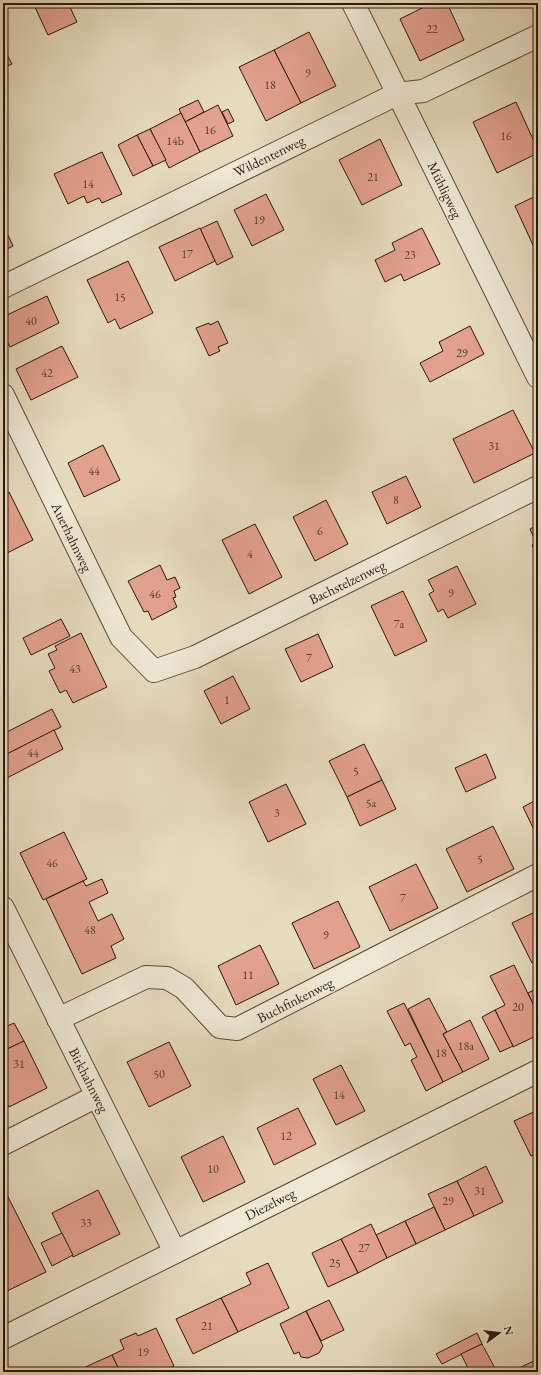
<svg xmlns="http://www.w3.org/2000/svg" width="541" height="1375" font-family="'EB Garamond',serif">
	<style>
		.building { fill: #e2a08e; stroke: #2b170b }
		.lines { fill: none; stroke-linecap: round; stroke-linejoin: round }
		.minor-casing { stroke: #5a4838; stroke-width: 24 }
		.minor { stroke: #efe8d5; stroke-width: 22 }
		.labels { text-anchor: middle; stroke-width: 3; stroke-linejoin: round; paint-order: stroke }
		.number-label { font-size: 12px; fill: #59392c }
		.street-label { font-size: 14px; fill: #2b170b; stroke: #efe8d5 }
	</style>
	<rect width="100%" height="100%" fill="#e7dbbe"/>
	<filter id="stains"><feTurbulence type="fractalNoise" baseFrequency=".005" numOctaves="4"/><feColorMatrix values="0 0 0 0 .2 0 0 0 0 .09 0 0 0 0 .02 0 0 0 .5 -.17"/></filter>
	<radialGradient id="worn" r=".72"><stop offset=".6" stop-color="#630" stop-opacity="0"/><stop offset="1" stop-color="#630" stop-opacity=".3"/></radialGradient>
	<!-- building -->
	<g class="building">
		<polygon points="33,3 68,3 77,22 48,35"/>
		<polygon points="432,3 447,3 464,40 420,61 400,19"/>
		<polygon points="309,32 336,86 301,103 274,50"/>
		<polygon points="3,47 12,64 3,68"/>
		<polygon points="274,50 301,103 266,121 239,67"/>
		<polygon points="198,100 204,112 185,122 179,109"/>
		<polygon points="516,102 538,150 538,153 497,173 473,122"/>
		<polygon points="218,105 233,136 200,152 185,122"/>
		<polygon points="228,109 234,121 228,124 222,112"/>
		<polygon points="181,113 200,152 169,168 150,129"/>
		<polygon points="150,129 166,160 153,166 137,135"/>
		<polygon points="137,135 153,166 133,176 118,145"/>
		<polygon points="380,139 402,185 362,205 339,160"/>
		<polygon points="102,152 122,194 102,203 99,198 87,203 84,196 68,204 54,174"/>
		<polygon points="266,194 284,230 252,246 234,210"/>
		<polygon points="538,195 538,256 515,206"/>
		<polygon points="217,221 233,257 217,265 200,229"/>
		<polygon points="3,224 13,246 3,251"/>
		<polygon points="200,228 215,261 175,281 159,247"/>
		<polygon points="422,228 440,264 404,281 401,274 385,282 375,260 395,250 392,243"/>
		<polygon points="128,261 153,313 120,329 115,319 108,323 87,280"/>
		<polygon points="47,296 59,323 10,347 3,333 6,332 3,326 3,319 7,317 7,315"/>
		<polygon points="218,321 228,343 218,347 220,351 209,356 196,328 209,323 210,325"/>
		<polygon points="470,326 484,354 430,382 420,363 443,351 439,342"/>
		<polygon points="62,346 78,377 31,400 16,369"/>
		<polygon points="513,410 535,453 474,483 453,439"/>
		<polygon points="103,445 120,480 84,497 68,463"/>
		<polygon points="406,476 421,507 387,524 372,492"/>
		<polygon points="9,492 33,540 3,555 3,495"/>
		<polygon points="326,500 348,544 315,561 293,517"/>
		<polygon points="255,524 282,577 249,594 222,540"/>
		<polygon points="538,525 538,557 532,545 536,543 530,529"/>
		<polygon points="160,565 167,580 175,577 180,588 174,591 176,597 173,598 177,607 152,620 148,611 144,612 128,581"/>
		<polygon points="457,566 476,604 448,618 443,609 438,612 429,594 434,591 428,580"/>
		<polygon points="403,591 427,641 395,656 371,606"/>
		<polygon points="61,619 70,636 31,655 23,638"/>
		<polygon points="81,633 107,687 73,703 66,690 60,693 49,671 55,668 48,654 57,650 55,646"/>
		<polygon points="318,634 333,667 301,682 285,649"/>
		<polygon points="233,676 250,709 221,724 204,691"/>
		<polygon points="52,709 61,727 3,756 3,734"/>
		<polygon points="54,730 63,749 3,780 3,756"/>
		<polygon points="364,744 382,780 347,797 329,761"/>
		<polygon points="486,754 496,778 466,792 455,768"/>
		<polygon points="382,780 396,809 360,826 347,797"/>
		<polygon points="286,784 306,824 268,842 249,802"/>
		<polygon points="538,799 538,838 523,807"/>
		<polygon points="493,826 514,869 467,892 446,849"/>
		<polygon points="64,832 87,879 43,900 20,853"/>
		<polygon points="416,864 438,908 390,931 369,887"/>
		<polygon points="102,879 108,893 89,902 98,921 112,914 124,939 111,946 116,958 82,974 46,899 83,881 86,886"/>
		<polygon points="338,901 360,947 314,969 292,923"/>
		<polygon points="535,912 538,919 538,960 532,963 512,923"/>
		<polygon points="260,945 279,984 236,1005 218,966"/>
		<polygon points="514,965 538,1014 538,1035 513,1047 495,1010 505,1005 490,976"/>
		<polygon points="538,988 538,1014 528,993"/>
		<polygon points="429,998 447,1032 443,1034 463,1072 443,1082 408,1009"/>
		<polygon points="404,1003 443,1082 426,1091 411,1060 417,1057 410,1043 405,1046 387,1011"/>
		<polygon points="495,1010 513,1046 500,1052 482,1017"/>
		<polygon points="470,1020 489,1059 463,1072 443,1034"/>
		<polygon points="14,1023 24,1041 3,1051 3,1028"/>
		<polygon points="24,1041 47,1088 9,1107 3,1096 3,1051"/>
		<polygon points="169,1042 191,1086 149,1107 127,1062"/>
		<polygon points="341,1065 365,1111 336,1125 313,1079"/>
		<polygon points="298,1108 316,1144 274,1165 257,1128"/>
		<polygon points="538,1110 538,1153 531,1156 514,1121"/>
		<polygon points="223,1136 245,1182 203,1202 181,1157"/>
		<polygon points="486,1166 503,1202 474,1216 457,1181"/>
		<polygon points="457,1181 474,1216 445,1230 428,1194"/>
		<polygon points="3,1189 4,1189 46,1272 3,1293"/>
		<polygon points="98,1190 120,1234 73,1257 52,1213"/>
		<polygon points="434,1207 445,1230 416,1244 405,1221"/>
		<polygon points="405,1221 416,1244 387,1258 376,1235"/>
		<polygon points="371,1224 387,1258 358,1273 341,1239"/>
		<polygon points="62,1233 73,1255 52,1266 41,1243"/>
		<polygon points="341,1239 358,1273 328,1287 312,1253"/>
		<polygon points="268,1263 289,1308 238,1332 221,1298 251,1284 246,1273"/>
		<polygon points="221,1298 238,1332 193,1354 176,1319"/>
		<polygon points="329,1300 344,1330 321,1341 306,1311"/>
		<polygon points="306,1311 323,1346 319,1353 308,1358 301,1357 299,1352 294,1354 280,1324"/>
		<polygon points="156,1328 174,1366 161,1372 120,1372 112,1355 124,1349 120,1340 136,1333 138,1336"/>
		<polygon points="477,1333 482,1344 442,1364 436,1354"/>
		<polygon points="482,1344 497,1372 470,1372 461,1354"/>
		<polygon points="112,1355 120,1372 75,1372 92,1364"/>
		<polygon points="538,1359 538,1372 521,1372 519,1368"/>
	</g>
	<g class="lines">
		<!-- minor casing -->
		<g class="minor-casing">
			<g id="minor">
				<polyline points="353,3 538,377"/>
				<polyline points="3,287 397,94 423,91 538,36"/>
				<polyline points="3,395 121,637 154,671 195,657 538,487"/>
				<polyline points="3,908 175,1252"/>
				<polyline points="58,1019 146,977 167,978 184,988 220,1027 237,1029 538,875"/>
				<polyline points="3,1144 97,1096"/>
				<polyline points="3,1338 538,1071"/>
			</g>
		</g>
		<!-- minor -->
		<use href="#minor" class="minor"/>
	</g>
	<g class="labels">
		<!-- number labels -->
		<g class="number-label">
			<text x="432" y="33">22</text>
			<text x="308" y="77">9</text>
			<text x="270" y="89">18</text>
			<text x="210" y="134">16</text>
			<text x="506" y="140">16</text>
			<text x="175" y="145">14b</text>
			<text x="373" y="181">21</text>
			<text x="88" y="188">14</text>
			<text x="259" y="224">19</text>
			<text x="187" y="258">17</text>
			<text x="410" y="259">23</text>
			<text x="120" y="301">15</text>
			<text x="31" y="325">40</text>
			<text x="462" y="357">29</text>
			<text x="47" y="377">42</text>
			<text x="494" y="450">31</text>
			<text x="94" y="475">44</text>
			<text x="396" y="504">8</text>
			<text x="320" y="535">6</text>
			<text x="250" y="558">4</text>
			<text x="451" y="597">9</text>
			<text x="155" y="598">46</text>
			<text x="399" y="628">7a</text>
			<text x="309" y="662">7</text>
			<text x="75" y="673">43</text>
			<text x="227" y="704">1</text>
			<text x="33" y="757">44</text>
			<text x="356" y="775">5</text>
			<text x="371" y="807">5a</text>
			<text x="277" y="817">3</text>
			<text x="480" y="863">5</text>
			<text x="52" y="867">46</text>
			<text x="403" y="902">7</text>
			<text x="90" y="934">48</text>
			<text x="326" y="939">9</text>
			<text x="248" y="979">11</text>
			<text x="518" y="1011">20</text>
			<text x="466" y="1050">18a</text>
			<text x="441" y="1057">18</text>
			<text x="19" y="1068">31</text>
			<text x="159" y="1078">50</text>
			<text x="339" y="1099">14</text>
			<text x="286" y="1140">12</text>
			<text x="213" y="1173">10</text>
			<text x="480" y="1195">31</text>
			<text x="448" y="1205">29</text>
			<text x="86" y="1227">33</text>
			<text x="364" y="1252">27</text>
			<text x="335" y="1267">25</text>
			<text x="207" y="1330">21</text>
			<text x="143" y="1356">19</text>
		</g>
		<!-- street labels -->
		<g class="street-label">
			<text transform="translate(269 156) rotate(-26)" y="5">Wildentenweg</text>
			<text transform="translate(445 190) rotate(64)" y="5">Mühligweg</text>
			<text transform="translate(72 537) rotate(64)" y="5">Auerhahnweg</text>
			<text transform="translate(347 582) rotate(-26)" y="5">Bachstelzenweg</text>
			<text transform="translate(295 1000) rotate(-27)" y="5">Buchfinkenweg</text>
			<text transform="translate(89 1080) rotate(63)" y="5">Birkhahnweg</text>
			<text transform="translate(270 1204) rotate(-27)" y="5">Diezelweg</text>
		</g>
	</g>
	<!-- margin -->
	<rect width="541" height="1375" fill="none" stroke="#e7dbbe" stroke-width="16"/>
	<rect x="4" y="4" width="533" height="1367" fill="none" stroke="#2b170b" stroke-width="2"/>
	<rect x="8" y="8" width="525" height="1359" fill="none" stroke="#2b170b"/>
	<!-- north arrow -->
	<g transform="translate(499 1333) rotate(75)" stroke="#efe8d5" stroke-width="3" paint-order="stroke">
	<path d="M0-3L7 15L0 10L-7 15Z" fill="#2b170b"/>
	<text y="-6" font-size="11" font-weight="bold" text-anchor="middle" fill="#2b170b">N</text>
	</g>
	<rect width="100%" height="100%" filter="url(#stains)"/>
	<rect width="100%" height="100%" fill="url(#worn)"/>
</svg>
